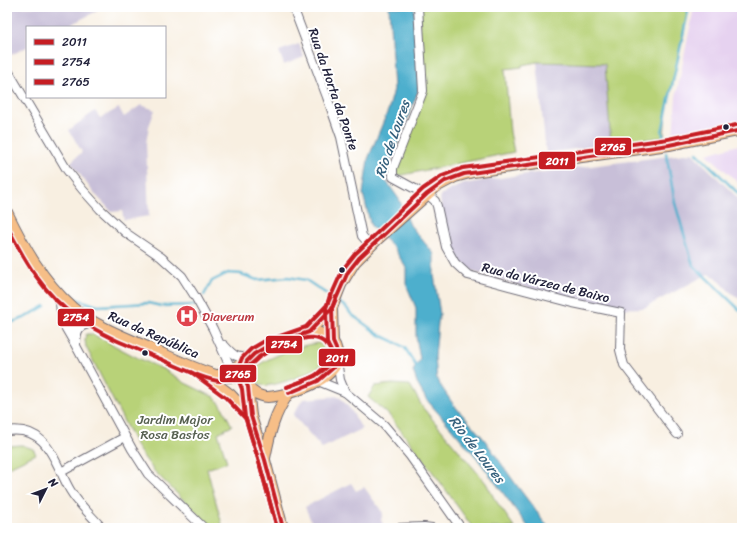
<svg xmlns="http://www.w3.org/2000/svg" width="749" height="535" font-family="Sriracha,sans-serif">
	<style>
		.built { fill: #e6d2f0 }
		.industrial { fill: #c8bfd8 }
		.green { fill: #b8d278; stroke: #6d7a5a }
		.water { fill: #4eafcd; stroke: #386884 }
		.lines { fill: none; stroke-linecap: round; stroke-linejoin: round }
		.stream { stroke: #4eafcd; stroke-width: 2.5 }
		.minor-casing { stroke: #6d6a75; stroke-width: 10 }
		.major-casing { stroke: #6d6a75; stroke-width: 12 }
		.minor { stroke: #fff; stroke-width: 8 }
		.major { stroke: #f6be87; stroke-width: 10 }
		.bus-1-casing { stroke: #fff; stroke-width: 7 }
		.bus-2-casing { stroke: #fff; stroke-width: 7 }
		.bus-3-casing { stroke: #fff; stroke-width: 7 }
		.bus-1 { stroke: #c61d23; stroke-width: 4 }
		.bus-2 { stroke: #c61d23; stroke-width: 4 }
		.bus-3 { stroke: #c61d23; stroke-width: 4 }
		.bus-dot { fill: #22223b; stroke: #fff; stroke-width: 1.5 }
		.labels { text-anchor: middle; stroke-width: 4; stroke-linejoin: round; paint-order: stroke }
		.street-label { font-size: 13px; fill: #22223b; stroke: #fff }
		.health-label { font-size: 13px; fill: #be3a42; stroke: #fff; text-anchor: start }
		.park-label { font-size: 13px; fill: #566050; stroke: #fff }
		.water-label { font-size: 14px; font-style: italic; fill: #36617d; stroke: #fff }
		.line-badge { stroke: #fff; stroke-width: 1.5 }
		.badge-label { font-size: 11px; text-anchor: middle; font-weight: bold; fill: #fff }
	</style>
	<rect width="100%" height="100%" fill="#fff"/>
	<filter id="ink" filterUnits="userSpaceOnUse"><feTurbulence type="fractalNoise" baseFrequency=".025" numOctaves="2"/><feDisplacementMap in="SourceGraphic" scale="8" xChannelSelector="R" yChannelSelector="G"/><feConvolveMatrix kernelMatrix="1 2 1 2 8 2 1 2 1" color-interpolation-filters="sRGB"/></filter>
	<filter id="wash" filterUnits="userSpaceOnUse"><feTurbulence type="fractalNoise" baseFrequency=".012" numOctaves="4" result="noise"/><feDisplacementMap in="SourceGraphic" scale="16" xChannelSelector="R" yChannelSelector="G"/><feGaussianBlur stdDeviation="0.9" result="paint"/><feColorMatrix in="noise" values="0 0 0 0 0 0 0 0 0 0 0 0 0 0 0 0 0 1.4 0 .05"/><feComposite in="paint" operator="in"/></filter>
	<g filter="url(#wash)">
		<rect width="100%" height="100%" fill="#f8efe1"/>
		<!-- built -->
		<g class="built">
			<polygon points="694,7 742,7 742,122 673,136 676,97"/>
			<polygon points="742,144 742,186 707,154"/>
		</g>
		<!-- industrial -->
		<g class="industrial">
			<polygon points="7,7 96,7 97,11 66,27 27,27 27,47 7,57"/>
			<polygon points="299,44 304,57 284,65 279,51"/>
			<polygon points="537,62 605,64 611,144 546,153"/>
			<polygon points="141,105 155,110 149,126 146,143 149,216 124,220 122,211 112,212 93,192 71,162 82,152 69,130 95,111 100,118 119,108 124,117"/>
			<polygon points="692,153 742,202 742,301 729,291 716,277 708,274 644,308 612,309 536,290 474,272 461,263 452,252 443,228 440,195 463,184 513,176"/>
			<polygon points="339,396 351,410 362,429 322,448 293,415 303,399"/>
			<polygon points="351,483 356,491 364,487 383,513 381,520 384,526 374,528 321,528 318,522 314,524 313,522 312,523 305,507"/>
		</g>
		<!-- green -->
		<g class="green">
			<polygon points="418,7 689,7 666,113 664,137 611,144 605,64 537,62 522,65 522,67 505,69 510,132 514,152 393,177 423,91"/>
			<polygon points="86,334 92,334 138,358 165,370 185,383 214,397 221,405 232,426 218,433 227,462 207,469 223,528 212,528 154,471 138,449 86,347 85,340"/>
			<path d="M 319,343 L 326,349 C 328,354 328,360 324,363 C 316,371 272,389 261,385 C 254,382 253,372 257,367 C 259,364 264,362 267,360 C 284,352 300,345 319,343 Z"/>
			<polygon points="393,384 410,385 423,408 486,483 494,498 515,528 473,528 438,479 389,415 368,397 375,386"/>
			<polygon points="22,445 33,449 36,454 9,467 7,465 7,446"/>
		</g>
		<!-- water -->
		<polygon class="water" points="389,7 414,7 419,89 384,178 399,199 410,225 434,254 434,275 440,314 438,323 435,357 437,380 453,404 484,439 515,483 549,528 529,528 477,458 426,399 418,385 413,371 420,359 416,337 416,308 406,284 406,268 394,248 371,226 363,194 368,159 389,108 394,89"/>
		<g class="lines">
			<!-- stream -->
			<g class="stream">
				<polyline points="664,139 662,132 689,7"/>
				<polyline points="666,153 675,203 693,265 742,312"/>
				<polyline points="697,153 742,197"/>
				<polyline points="204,295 212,281 228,273 241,274 257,280 288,277 306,280 334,299"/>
				<polyline points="77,299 98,306 148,303 161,306 195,305"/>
				<polyline points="338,302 346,307 351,314 378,334 393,341 405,348 418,369"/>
				<polyline points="7,324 24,318 45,306"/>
			</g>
		</g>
	</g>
	<g filter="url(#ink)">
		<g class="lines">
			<!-- minor casing -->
			<g class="minor-casing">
				<g id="minor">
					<polyline points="293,7 327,97 341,137 362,236 371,246"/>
					<polyline points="418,7 423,91 393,168 393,177 417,190 422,198"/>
					<polyline points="7,69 67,170 82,189 100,209 126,233 161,257 182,276 196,298 213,329 231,369"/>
					<polyline points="427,194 435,201 437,206 446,247 455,263 468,275 573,303 621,313 620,350 624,365 677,434"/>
					<polyline points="54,293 60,303 62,322 65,327 76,346 132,449 148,474 204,528"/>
					<polyline points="65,326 67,318 72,307"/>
					<path d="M 73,336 C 72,327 76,320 80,313"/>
					<path d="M 76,345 C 76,329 79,323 97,324"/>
					<path d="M 224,345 C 233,355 237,360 251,355"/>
					<polyline points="337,360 340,380 345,392"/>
					<polyline points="318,381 345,392 384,425 410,456 461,528"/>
					<path d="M 7,431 C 48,425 54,462 70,490 C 78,504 92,516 102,528"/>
					<polyline points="61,472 125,437"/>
					<polyline points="397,528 424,527 432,528"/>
				</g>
			</g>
			<!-- major casing -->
			<g class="major-casing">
				<g id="major">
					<path d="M 7,212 C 24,247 42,280 72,307 C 93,325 129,339 155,350 C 175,359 199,371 220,376 C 228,377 236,377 244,378"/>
					<polyline points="332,308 333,342"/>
					<polyline points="309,332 332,308 341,285 355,262 378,239 436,187 455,177 473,172 669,145 742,130"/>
					<path d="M 309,332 C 315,332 321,332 327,336 C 337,342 341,358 334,368 C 325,381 300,390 286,394 C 278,395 269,399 262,396 C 246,392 238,373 248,360 C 260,345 291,337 309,332 Z"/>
					<polyline points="202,373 230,394 251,416"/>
					<polyline points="219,375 247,361"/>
					<polyline points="248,387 251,416 265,460 283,528"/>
					<path d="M 265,458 C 270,433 274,414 289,393"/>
				</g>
			</g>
			<!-- minor -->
			<use href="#minor" class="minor"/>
			<!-- major -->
			<use href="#major" class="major"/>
			<!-- bus-1 casing -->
			<g class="bus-1-casing">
				<g id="bus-1">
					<polyline points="289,393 318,381 333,368 337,360 337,351 333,342 332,308 336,297"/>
					<polyline points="283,528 265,460 251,416 248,387 244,378 244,369 247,361 254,354 266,347 309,332 332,308 348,272 359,258 427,194 445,181 464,174 669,145 742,130"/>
				</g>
			</g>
			<!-- bus-2 casing -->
			<g class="bus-2-casing">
				<g id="bus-2">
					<path d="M 7,226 C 24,260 44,295 76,317 C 102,336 134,348 163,360 C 176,366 208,381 220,381 C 231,377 241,372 250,365 C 253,363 256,360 259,357 C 272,348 291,341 307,338 C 314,337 322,339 327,345 C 347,368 301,382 287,387"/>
					<polyline points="191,372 226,398 246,419 259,462 277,528"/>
				</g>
			</g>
			<!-- bus-3 casing -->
			<g class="bus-3-casing">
				<g id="bus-3">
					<polyline points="287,387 315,376 328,364 331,359 331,352 327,343 326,308 330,295"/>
					<polyline points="277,528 259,462 245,417 242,389 238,379 238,368 242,358 251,349 263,342 306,327 327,305 343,269 355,254 423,189 442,176 463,168 668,139 741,124"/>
				</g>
			</g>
			<!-- bus-1 -->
			<use href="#bus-1" class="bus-1"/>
			<!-- bus-2 -->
			<use href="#bus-2" class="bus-2"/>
			<!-- bus-3 -->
			<use href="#bus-3" class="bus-3"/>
		</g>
	</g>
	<!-- icons -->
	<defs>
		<g id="hospital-disc" transform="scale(1.15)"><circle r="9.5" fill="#e0444e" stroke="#fff"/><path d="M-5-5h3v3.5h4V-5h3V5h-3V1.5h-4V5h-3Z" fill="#fff"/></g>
	</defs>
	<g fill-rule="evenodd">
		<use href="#hospital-disc" x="187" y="316"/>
	</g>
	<!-- markers -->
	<g class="bus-dot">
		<circle cx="726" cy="127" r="3.5"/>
		<circle cx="342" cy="270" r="3.5"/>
		<circle cx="145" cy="353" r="3.5"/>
	</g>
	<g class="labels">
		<!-- street labels -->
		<g class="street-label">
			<text transform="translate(334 89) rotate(71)" y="5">Rua da Horta da Ponte</text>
			<text transform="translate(546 282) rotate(14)" y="5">Rua da Várzea de Baixo</text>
			<text transform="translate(154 334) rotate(24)" y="5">Rua da República</text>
		</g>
		<!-- health labels -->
		<g class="health-label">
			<text x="202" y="321">Diaverum</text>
		</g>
		<!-- park labels -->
		<g class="park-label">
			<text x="175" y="424">Jardim Major<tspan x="175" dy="15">Rosa Bastos</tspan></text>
		</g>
		<!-- water labels -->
		<g class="water-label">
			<text transform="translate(392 139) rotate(-71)" y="5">Rio de Loures</text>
			<text transform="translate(477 449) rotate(52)" y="5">Rio de Loures</text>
		</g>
	</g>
	<g class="line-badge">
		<rect x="594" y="137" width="38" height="19" rx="4" fill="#c61d23"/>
		<rect x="538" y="151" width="38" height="19" rx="4" fill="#c61d23"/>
		<rect x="57" y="308" width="38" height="19" rx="4" fill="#c61d23"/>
		<rect x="265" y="335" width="38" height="19" rx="4" fill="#c61d23"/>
		<rect x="318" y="348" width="38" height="19" rx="4" fill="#c61d23"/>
		<rect x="219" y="364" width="38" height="19" rx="4" fill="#c61d23"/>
	</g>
	<g class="badge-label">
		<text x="613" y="151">2765</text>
		<text x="557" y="165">2011</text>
		<text x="76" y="321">2754</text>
		<text x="284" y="348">2754</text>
		<text x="337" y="362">2011</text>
		<text x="238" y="378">2765</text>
	</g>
	<!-- margin -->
	<rect width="749" height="535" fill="none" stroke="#fff" stroke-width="24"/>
	<!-- legend -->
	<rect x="26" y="26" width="140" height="72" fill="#ffffff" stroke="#a7a7b1"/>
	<rect x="34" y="39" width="20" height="6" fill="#c61d23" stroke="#a7a7b1"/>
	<text x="62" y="46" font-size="12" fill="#22223b">2011</text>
	<rect x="34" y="59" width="20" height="6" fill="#c61d23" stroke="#a7a7b1"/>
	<text x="62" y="66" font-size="12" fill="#22223b">2754</text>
	<rect x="34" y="79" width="20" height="6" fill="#c61d23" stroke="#a7a7b1"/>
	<text x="62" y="86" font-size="12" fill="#22223b">2765</text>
	<!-- north arrow -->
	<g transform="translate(46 489) rotate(48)" stroke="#ffffff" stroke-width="3" paint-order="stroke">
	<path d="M0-3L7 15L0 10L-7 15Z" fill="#22223b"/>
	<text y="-6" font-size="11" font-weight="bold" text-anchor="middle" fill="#22223b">N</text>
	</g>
</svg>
